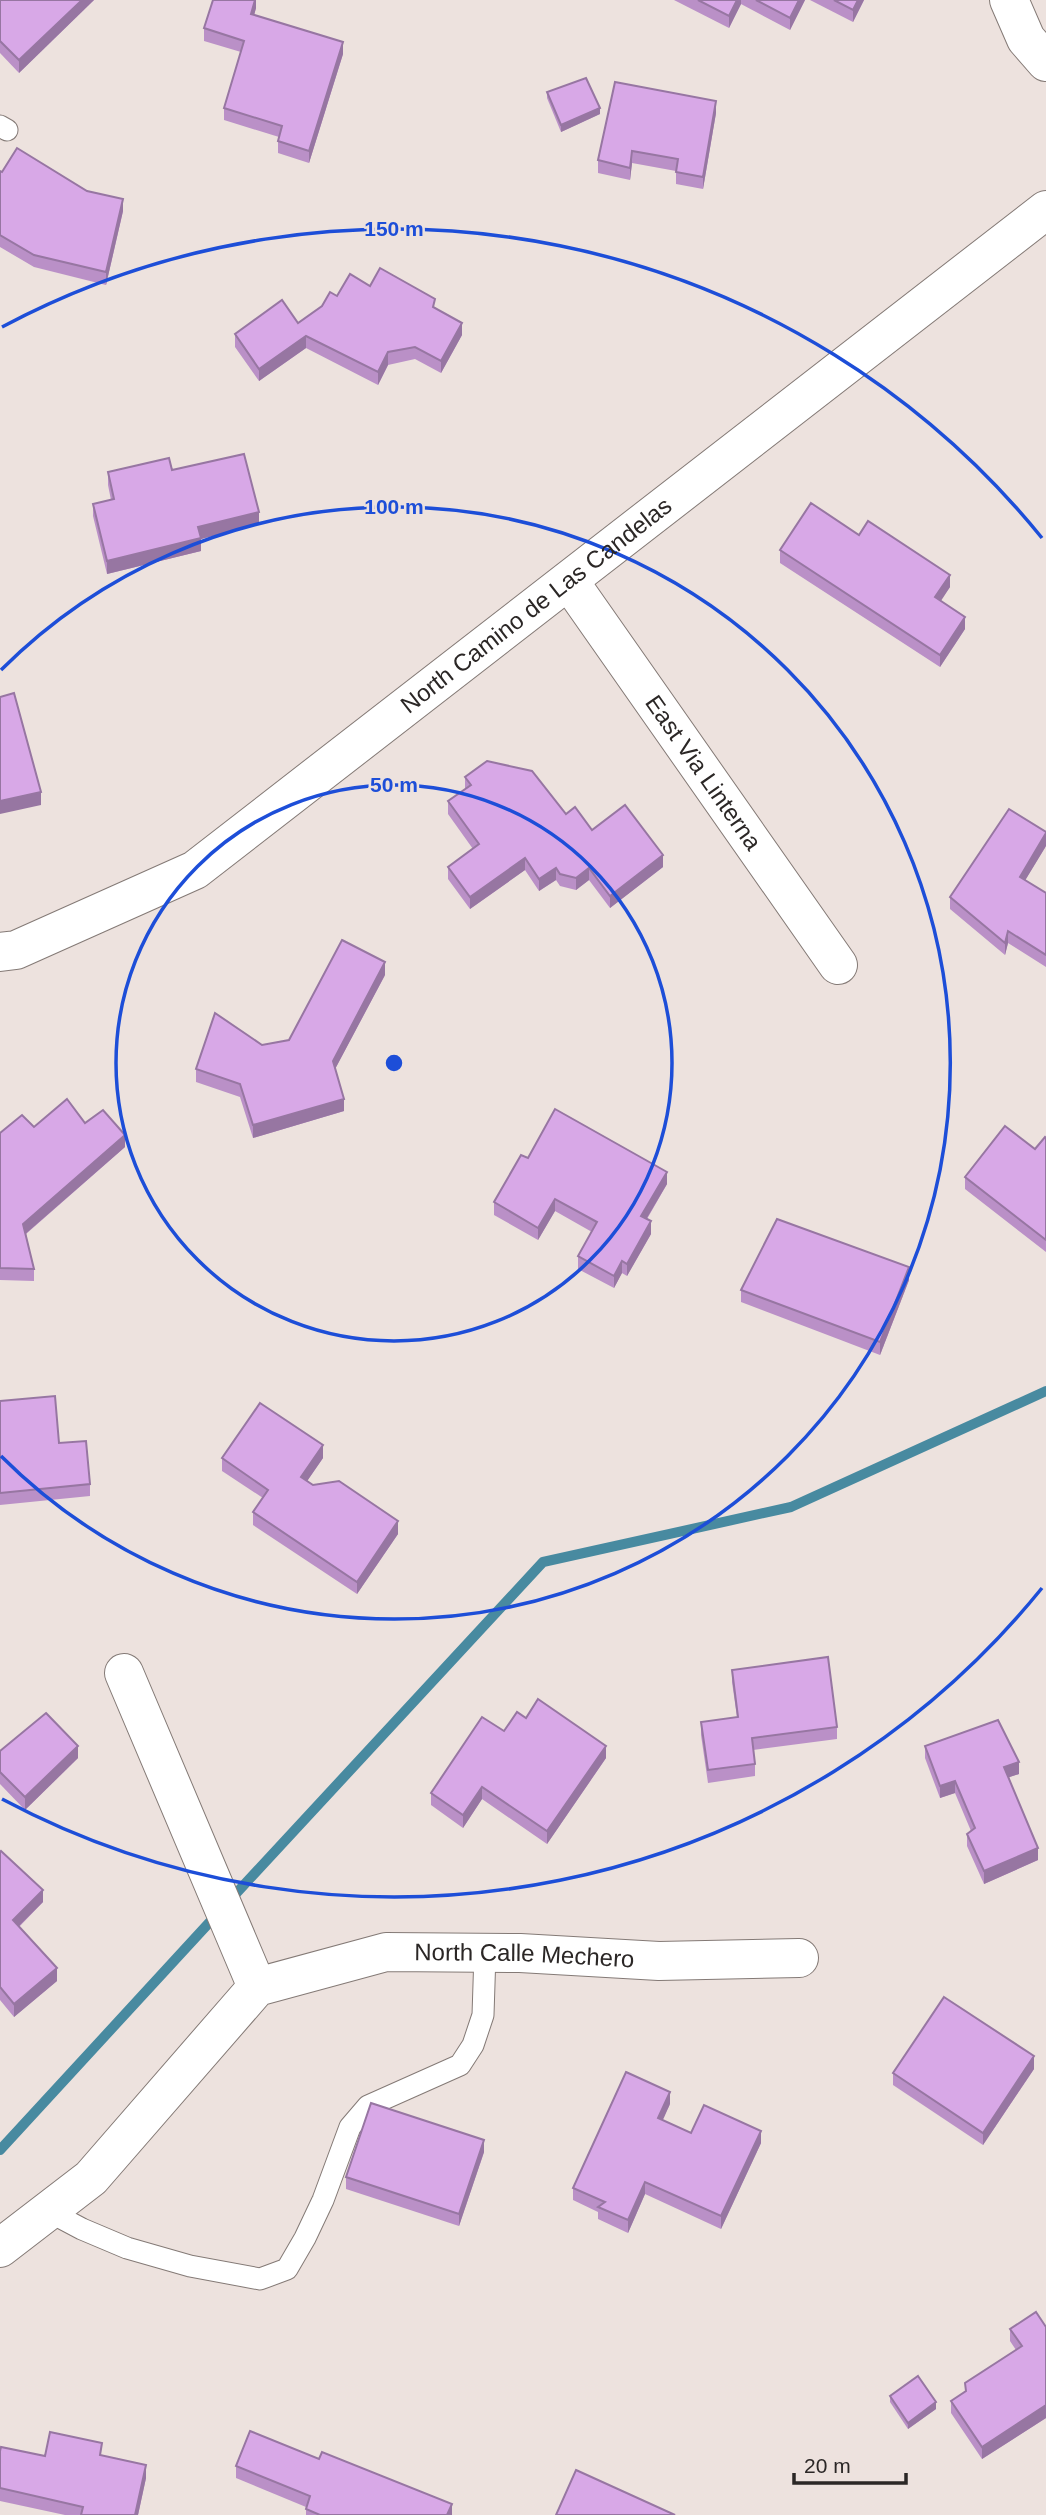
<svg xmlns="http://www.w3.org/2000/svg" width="1046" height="2515" font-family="Arial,sans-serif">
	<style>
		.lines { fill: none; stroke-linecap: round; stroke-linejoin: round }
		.stream { stroke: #488aa0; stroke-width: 10 }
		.service-casing { stroke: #847a76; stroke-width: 23 }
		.minor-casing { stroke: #847a76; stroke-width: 40 }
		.service { stroke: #fff; stroke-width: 21 }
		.minor { stroke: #fff; stroke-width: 38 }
		.wall { fill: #ba90c7 }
		.shaded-wall { fill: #9776a2 }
		.building { fill: #d8a8e7; stroke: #9776a2; stroke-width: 2 }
		.ring { fill: none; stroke: #1d4ed8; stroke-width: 3.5 }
		.labels { text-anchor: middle; stroke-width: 5; stroke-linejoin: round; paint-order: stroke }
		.street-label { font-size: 24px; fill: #2b2726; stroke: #ede2de }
		.centre { fill: #1d4ed8; stroke: #ede2de; stroke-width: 3.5 }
		.ring-label { font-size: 21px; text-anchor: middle; font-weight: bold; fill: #1d4ed8; stroke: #ede2de; stroke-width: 5; stroke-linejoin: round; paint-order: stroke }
	</style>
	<rect width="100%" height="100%" fill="#ede2de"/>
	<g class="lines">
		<!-- stream -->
		<g class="stream">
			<polyline points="230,1900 543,1562 791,1507 1046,1391"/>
			<polyline points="0,2150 219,1912"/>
		</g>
		<!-- service casing -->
		<g class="service-casing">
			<g id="service">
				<polyline points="0,126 7,130"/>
				<polyline points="48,2211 82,2229 127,2248 190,2266 260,2279 287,2269 305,2238 323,2200 350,2127 368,2106 460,2065 473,2045 483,2015 485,1953"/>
			</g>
		</g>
		<!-- minor casing -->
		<g class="minor-casing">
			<g id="minor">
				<polyline points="1009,0 1026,39 1046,62"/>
				<path id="s1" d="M 569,581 L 838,965"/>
				<path id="s2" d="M 0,952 L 16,950 L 195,870 L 1046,210"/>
				<polyline points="124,1673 257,1987"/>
				<path id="s3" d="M 0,2248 L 91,2178 L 257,1987 L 386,1952 L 520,1953 L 659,1961 L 799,1958"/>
			</g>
		</g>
		<!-- service -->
		<use href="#service" class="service"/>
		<!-- minor -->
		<use href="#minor" class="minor"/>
	</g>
	<!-- wall -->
	<g class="wall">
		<polygon points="0,0 94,0 19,73 0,53"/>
		<polygon points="256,0 256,8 254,15 343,54 309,163 278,153 278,141 279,137 224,120 224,108 241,52 204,41 204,28"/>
		<polygon points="674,0 805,0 790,30 741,4 729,28"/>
		<polygon points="810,0 864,0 853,22"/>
		<polygon points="547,92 600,114 561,132 547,98"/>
		<polygon points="716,113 703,189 676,184 676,171 632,163 630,180 598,173 598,160"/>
		<polygon points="0,171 2,172 87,191 123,211 106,285 34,267 0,247"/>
		<polygon points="370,286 435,307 462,335 441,373 415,359 388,365 378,385 306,348 259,381 235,347 235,334 298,323 337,296"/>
		<polygon points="172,470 259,524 201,539 201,551 107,574 93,516 93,504 111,500 108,485 108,472"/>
		<polygon points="859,535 950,587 940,601 965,629 940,667 780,563 780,550"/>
		<polygon points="465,777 566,814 592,830 663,867 610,908 589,880 576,890 560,886 556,880 539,891 525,870 470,909 448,879 448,867 473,849 448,814 448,801 465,789"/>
		<polygon points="1046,846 1025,880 1046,893 1046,967 1008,943 1005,955 950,909 950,897"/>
		<polygon points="385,975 335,1069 344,1111 253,1138 240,1097 196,1082 196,1069 262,1045 289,1040"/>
		<polygon points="85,1123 125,1147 26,1234 34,1269 34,1281 0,1280 0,1133 34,1127"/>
		<polygon points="1046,1138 1046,1252 965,1189 965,1177 1035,1149"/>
		<polygon points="528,1158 667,1184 647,1219 651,1234 627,1276 622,1273 614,1288 578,1269 578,1256 592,1232 555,1211 538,1240 494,1215 494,1202"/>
		<polygon points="909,1280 880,1355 741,1302 741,1290"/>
		<polygon points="0,1401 59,1443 90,1484 90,1496 0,1505"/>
		<polygon points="222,1458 323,1458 307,1481 398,1534 357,1594 253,1525 253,1512 263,1498 222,1471"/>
		<polygon points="732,1670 837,1727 837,1739 753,1750 755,1764 755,1776 708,1783 701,1735 701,1722 737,1717 732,1682"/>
		<polygon points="526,1718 606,1758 547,1844 482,1799 463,1828 431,1805 431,1793 504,1731"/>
		<polygon points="925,1746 1019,1774 1009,1777 1038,1860 984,1884 967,1846 967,1834 971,1831 955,1793 940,1798 925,1758"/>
		<polygon points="0,1751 78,1758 25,1810 0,1784"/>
		<polygon points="0,1852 43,1902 19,1927 57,1981 14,2017 0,2000"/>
		<polygon points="1034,2069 983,2145 893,2085 893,2073"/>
		<polygon points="670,2104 662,2120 691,2133 761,2143 721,2229 645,2194 628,2233 598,2219 598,2212 573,2200 573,2188"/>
		<polygon points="484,2152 459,2226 346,2189 346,2177"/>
		<polygon points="1046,2327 1046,2418 982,2459 951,2413 951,2401 965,2392 965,2383 1016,2350 1010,2341 1010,2329"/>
		<polygon points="890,2396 936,2409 908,2429 890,2402"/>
		<polygon points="0,2451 45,2456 102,2455 146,2478 138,2515 65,2515 0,2501"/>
		<polygon points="236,2466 452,2515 306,2515 306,2507 236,2478"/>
	</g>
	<!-- shaded-wall -->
	<g class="shaded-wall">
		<polygon points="82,0 94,0 19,73 19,60"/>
		<polygon points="255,0 256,0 256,8 251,27 251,14"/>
		<polygon points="737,0 741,0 741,4 729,28 729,16"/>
		<polygon points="799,0 805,0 790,30 790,18"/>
		<polygon points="858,0 864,0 853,22 853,10"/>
		<polygon points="343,42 343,54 309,163 309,151"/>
		<polygon points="716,101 716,113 703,189 703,177"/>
		<polygon points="600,108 600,114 561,132 561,125"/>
		<polygon points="632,151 632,163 630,180 630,168"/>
		<polygon points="123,199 123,211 106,285 106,272"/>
		<polygon points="462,323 462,335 441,373 441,361"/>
		<polygon points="306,336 306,348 259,381 259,369"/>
		<polygon points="388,352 388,365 378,385 378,372"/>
		<polygon points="259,512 259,524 201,539 201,551 107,574 107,561 198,527"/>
		<polygon points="950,575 950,587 935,610 935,597"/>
		<polygon points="965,617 965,629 940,667 940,655"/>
		<polygon points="41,792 41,805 0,814 0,801"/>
		<polygon points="1046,833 1046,846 1020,889 1020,877"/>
		<polygon points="663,855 663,867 610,908 610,896"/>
		<polygon points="525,858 525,870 470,909 470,897"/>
		<polygon points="556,868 556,880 539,891 539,879"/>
		<polygon points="589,868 589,880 576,890 576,878"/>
		<polygon points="1008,931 1008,943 1005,955 1005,943"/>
		<polygon points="385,962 385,975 333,1073 333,1061"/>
		<polygon points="344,1099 344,1111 253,1138 253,1125"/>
		<polygon points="125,1135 125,1147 23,1236 23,1224"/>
		<polygon points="667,1172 667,1184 641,1228 641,1216"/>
		<polygon points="555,1199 555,1211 538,1240 538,1228"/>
		<polygon points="651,1221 651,1234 627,1276 627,1264"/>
		<polygon points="622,1261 622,1273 614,1288 614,1276"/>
		<polygon points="909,1267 909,1280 880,1355 880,1342"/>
		<polygon points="323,1445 323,1458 301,1490 301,1477"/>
		<polygon points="398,1521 398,1534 357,1594 357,1582"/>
		<polygon points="78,1746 78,1758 25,1810 25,1797"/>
		<polygon points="606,1746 606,1758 547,1844 547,1831"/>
		<polygon points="1019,1762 1019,1774 1004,1779 1004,1767"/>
		<polygon points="955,1781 955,1793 940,1798 940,1786"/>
		<polygon points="482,1787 482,1799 463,1828 463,1815"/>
		<polygon points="1038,1848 1038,1860 984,1884 984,1871"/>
		<polygon points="43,1890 43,1902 13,1932 13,1920"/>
		<polygon points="57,1968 57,1981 14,2017 14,2004"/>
		<polygon points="1034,2056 1034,2069 983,2145 983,2133"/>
		<polygon points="670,2092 670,2104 658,2131 658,2118"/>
		<polygon points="761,2131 761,2143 721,2229 721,2216"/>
		<polygon points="484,2140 484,2152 459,2226 459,2214"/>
		<polygon points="645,2182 645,2194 628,2233 628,2220"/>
		<polygon points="936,2402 936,2409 908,2429 908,2423"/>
		<polygon points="1046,2405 1046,2418 982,2459 982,2447"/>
		<polygon points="146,2465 146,2478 138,2515 135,2515"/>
		<polygon points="452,2504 452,2515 447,2515"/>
	</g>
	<!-- building -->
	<g class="building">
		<polygon points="0,0 82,0 19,60 0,41"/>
		<polygon points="213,0 255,0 251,14 343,42 309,151 278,141 282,126 224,108 244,41 204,28"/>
		<polygon points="698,0 737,0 729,16"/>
		<polygon points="756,0 799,0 790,18"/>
		<polygon points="834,0 858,0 853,10"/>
		<polygon points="586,78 600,108 561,125 547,92"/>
		<polygon points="615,82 716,101 703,177 676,172 678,159 632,151 630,168 598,160"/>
		<polygon points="17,148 87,191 123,199 106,272 34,255 0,235 0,171 2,172"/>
		<polygon points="380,268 435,299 433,307 462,323 441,361 415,347 388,352 378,372 306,336 259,369 235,334 282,300 298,323 322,306 330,292 337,296 350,274 370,286"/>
		<polygon points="244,454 259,512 198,527 201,538 107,561 93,504 114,499 108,472 169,458 172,470"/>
		<polygon points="811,503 859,535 868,521 950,575 935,597 965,617 940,655 780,550"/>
		<polygon points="14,693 41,792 0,801 0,697"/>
		<polygon points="487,761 532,771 566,814 575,807 592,830 625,805 663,855 610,896 589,868 576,878 560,874 556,868 539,879 525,858 470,897 448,867 479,844 448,801 471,785 465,777"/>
		<polygon points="1009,809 1046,832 1046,833 1020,877 1046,893 1046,955 1008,931 1005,943 950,897"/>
		<polygon points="342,940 385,962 333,1061 344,1099 253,1125 240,1084 196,1069 215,1013 262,1045 289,1040"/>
		<polygon points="67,1099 85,1123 103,1110 125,1135 23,1224 34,1269 0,1268 0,1133 22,1115 34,1127"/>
		<polygon points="555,1109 667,1172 641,1216 651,1221 627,1264 622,1261 614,1276 578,1256 597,1222 555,1199 538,1228 494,1202 521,1155 528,1158"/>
		<polygon points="1005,1126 1035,1149 1045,1137 1046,1138 1046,1240 965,1177"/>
		<polygon points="777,1219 909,1267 880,1342 741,1290"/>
		<polygon points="55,1396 59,1443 86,1441 90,1484 0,1493 0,1401"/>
		<polygon points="260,1403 323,1445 301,1477 313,1485 339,1481 398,1521 357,1582 253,1512 268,1490 222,1458"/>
		<polygon points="828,1657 837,1727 752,1738 755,1764 708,1770 701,1722 738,1717 732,1670"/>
		<polygon points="538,1699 606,1746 547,1831 482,1787 463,1815 431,1793 482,1717 504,1731 517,1712 526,1718"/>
		<polygon points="46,1713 78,1746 25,1797 0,1772 0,1751"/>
		<polygon points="998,1720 1019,1762 1004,1767 1038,1848 984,1871 967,1834 975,1828 955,1781 940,1786 925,1746"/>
		<polygon points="1,1851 43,1890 13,1920 57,1968 14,2004 0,1987 0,1852"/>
		<polygon points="944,1997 1034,2056 983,2133 893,2073"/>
		<polygon points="626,2072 670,2092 658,2118 691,2133 704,2105 761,2131 721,2216 645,2182 628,2220 598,2207 605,2202 573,2188"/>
		<polygon points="371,2103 484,2140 459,2214 346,2177"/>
		<polygon points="1036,2312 1046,2327 1046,2405 982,2447 951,2401 966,2391 965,2383 1022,2346 1010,2329"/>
		<polygon points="918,2376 936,2402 908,2423 890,2396"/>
		<polygon points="250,2431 319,2459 322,2452 452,2504 447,2515 320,2515 306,2509 310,2496 236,2466"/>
		<polygon points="50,2432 102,2443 100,2455 146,2465 135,2515 81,2515 83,2507 0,2488 0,2451 1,2447 45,2456"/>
		<polygon points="576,2470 675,2515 556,2515"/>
	</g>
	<!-- distance rings -->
	<g class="ring">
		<circle cx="394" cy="1063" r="278"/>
		<path d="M1 670A556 556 0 1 1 1 1456"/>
		<path d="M1042 1588A834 834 0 0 1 2 1799M2 327A834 834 0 0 1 1042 538"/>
	</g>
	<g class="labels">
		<!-- street labels -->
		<g class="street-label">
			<text dy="8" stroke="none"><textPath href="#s2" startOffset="644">North Camino de Las Candelas</textPath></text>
			<text dy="8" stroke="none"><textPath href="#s1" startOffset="234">East Via Linterna</textPath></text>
			<text dy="8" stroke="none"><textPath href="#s3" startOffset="640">North Calle Mechero</textPath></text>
		</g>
	</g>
	<circle cx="394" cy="1063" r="10" class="centre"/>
	<g class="ring-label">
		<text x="394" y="236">150 m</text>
		<text x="394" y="514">100 m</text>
		<text x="394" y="792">50 m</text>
	</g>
	<!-- scale -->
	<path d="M794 2473v10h112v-10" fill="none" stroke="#2b2726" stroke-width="3.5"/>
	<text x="804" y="2473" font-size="21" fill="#2b2726" stroke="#ede2de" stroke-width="5" paint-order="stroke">20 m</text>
</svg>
